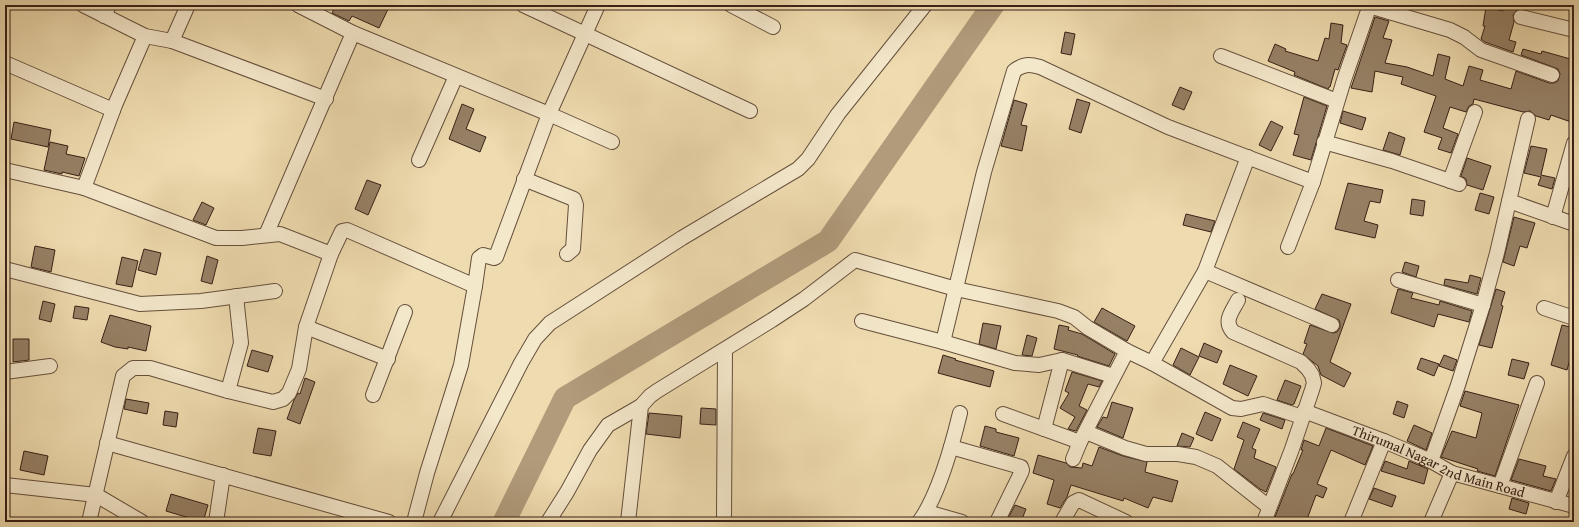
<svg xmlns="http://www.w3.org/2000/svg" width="1579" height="527" font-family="'Gentium Book Plus',serif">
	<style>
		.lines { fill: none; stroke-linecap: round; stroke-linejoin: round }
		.river { stroke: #b09b7b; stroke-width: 23 }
		.building { fill: #968166; stroke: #372016 }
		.minor-casing { stroke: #654f3c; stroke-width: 16 }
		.minor { stroke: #f4e8cb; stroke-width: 14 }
		.labels { text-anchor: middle; stroke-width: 3; stroke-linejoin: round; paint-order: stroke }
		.street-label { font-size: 14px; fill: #372016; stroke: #f4e8cb }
	</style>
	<rect width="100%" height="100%" fill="#eedbaf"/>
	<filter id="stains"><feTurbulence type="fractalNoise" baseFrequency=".005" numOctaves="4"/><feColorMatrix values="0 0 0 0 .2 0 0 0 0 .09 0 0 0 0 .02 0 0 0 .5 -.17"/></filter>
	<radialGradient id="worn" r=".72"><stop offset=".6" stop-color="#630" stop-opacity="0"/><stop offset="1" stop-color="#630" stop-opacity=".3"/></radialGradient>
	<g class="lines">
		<!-- river -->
		<polyline class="river" points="504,522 565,398 828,241 993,5"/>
	</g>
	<!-- building -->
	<g class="building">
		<polygon points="330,5 390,5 379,28 352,16 349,21 332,13 335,7"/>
		<polygon points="1505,6 1517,10 1513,15 1514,22 1509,40 1516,42 1513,52 1485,42 1481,39 1485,26 1483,26 1486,7 1503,11"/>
		<polygon points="1375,17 1389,21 1383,38 1392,40 1385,63 1407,67 1433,76 1438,54 1450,57 1445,79 1463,86 1469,66 1483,70 1480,80 1511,89 1516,71 1549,83 1554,83 1558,81 1560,74 1558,69 1521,55 1523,49 1541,54 1542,51 1574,60 1574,123 1551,115 1549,120 1536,116 1530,111 1523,112 1474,99 1473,104 1469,106 1466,112 1450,107 1443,128 1458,134 1451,153 1438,149 1442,138 1424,132 1436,96 1401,84 1403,77 1375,71 1372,92 1351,88"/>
		<polygon points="1331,23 1343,25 1341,43 1347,45 1338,70 1335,69 1330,87 1329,87 1328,89 1294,75 1295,72 1268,61 1275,44 1286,49 1285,51 1318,61 1325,38 1329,39"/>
		<polygon points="1065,32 1075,34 1071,55 1061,53"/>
		<polygon points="1180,87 1192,92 1184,110 1172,105"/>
		<polygon points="1304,97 1327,106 1311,160 1293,155 1299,135 1294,134"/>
		<polygon points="1077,99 1090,103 1081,133 1069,129"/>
		<polygon points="1014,100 1027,104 1021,125 1027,126 1022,151 1001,146"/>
		<polygon points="462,104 474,109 466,129 486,137 480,152 449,139"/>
		<polygon points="1343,111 1366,118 1362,130 1340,123"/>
		<polygon points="1271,121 1283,127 1271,151 1259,145"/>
		<polygon points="14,122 51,130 48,147 11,139"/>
		<polygon points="1389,132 1405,138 1400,155 1383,150"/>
		<polygon points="50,142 68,146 66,154 85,158 79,176 62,172 62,174 44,170"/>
		<polygon points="1531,146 1547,149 1541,175 1555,178 1552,189 1538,185 1541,177 1524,173"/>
		<polygon points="1467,158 1491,166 1483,190 1467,185 1466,179 1461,176"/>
		<polygon points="367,180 381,185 368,215 355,209"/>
		<polygon points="1348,183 1383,190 1380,203 1370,201 1364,221 1378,225 1375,238 1335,229"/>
		<polygon points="1480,193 1494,197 1489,214 1475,210"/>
		<polygon points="1412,199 1425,201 1423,216 1410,214"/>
		<polygon points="202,202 214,208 206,225 193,220"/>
		<polygon points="1186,214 1215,221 1211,232 1183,225"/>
		<polygon points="1514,217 1535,223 1527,248 1520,246 1514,266 1503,262"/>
		<polygon points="35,246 55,250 51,272 31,267"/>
		<polygon points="144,249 161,253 156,275 138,270"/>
		<polygon points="207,256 218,260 212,284 201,281"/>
		<polygon points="122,257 138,261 132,287 116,284"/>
		<polygon points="1405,262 1419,266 1416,277 1402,272"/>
		<polygon points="1470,275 1481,278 1477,294 1444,285 1445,279 1468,283"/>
		<polygon points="1398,289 1413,293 1411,298 1439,305 1440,301 1472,311 1469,322 1438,314 1434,327 1391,313"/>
		<polygon points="1496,289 1505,292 1501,305 1503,306 1492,348 1479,345"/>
		<polygon points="1322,294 1351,304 1330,362 1351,373 1344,387 1321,375 1318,366 1303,354 1307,344 1304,343 1310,325 1333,333 1337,332 1340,328 1340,324 1339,320 1315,309"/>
		<polygon points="43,301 55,304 51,322 39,319"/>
		<polygon points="75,306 89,308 87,320 73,318"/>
		<polygon points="1102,308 1135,326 1127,341 1094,322"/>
		<polygon points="110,315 151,326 146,351 128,347 128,349 115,347 101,342"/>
		<polygon points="983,323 1001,326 996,349 979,344"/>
		<polygon points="1059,325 1069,327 1068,330 1082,334 1115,354 1109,366 1077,356 1078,355 1054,349"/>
		<polygon points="1562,325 1574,328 1574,345 1567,370 1551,365"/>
		<polygon points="1027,335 1037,338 1032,356 1022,355"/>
		<polygon points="13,339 29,339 29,360 13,362"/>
		<polygon points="1204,343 1222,351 1217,363 1199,356"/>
		<polygon points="1181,348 1199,357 1190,375 1173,365"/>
		<polygon points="252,350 273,356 268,372 247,366"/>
		<polygon points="943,355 956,359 955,360 994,371 990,387 938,373"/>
		<polygon points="1444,355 1457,360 1453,371 1439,366"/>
		<polygon points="1421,358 1439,364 1434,376 1417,369"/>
		<polygon points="1512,359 1529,363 1524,379 1508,375"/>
		<polygon points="1230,365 1257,376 1248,396 1223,384"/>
		<polygon points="1072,372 1102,381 1099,387 1088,384 1079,406 1087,410 1076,431 1068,429 1075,417 1060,408 1069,393 1065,391"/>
		<polygon points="305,378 315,382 300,424 287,419 294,400 298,393 300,394"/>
		<polygon points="1285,380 1301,386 1294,404 1292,405 1277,400"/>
		<polygon points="1465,391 1519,405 1495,476 1477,471 1478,469 1441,457 1452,431 1476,438 1482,413 1460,406"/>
		<polygon points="126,399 149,403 147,414 124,409"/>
		<polygon points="1397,401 1408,405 1404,418 1393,414"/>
		<polygon points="1112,402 1133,408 1123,438 1097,427 1103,417 1107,418"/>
		<polygon points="701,408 716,409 716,425 700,424"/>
		<polygon points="165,411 178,413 176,427 163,425"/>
		<polygon points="1205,412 1221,419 1212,441 1196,434"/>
		<polygon points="649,413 682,416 680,438 646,434"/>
		<polygon points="1263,413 1285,420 1282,429 1260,420"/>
		<polygon points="1243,422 1260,429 1252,448 1256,450 1254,458 1276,467 1266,492 1260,489 1234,469 1244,440 1237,437"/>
		<polygon points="1414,425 1432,433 1426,450 1407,441"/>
		<polygon points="985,426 996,429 996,432 1019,438 1014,456 980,446"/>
		<polygon points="258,428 276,431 271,456 253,453"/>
		<polygon points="1326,428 1373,446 1365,465 1331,450 1317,484 1327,488 1323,498 1316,495 1306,522 1273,522 1292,474 1293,474 1303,450 1301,450 1304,440 1319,446"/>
		<polygon points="1182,433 1194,438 1190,447 1177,446"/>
		<polygon points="1099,447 1123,456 1147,462 1145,472 1178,481 1172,502 1153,497 1148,508 1124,498 1123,501 1071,485 1067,497 1060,508 1047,504 1054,480 1033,473 1038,455 1066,463 1070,467 1082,468 1083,463 1092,466"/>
		<polygon points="24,451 48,456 44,475 20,470"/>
		<polygon points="1519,459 1546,466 1543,476 1556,479 1551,491 1511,480"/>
		<polygon points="1385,461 1407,469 1409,461 1428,469 1424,484 1381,471"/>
		<polygon points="1374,488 1396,496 1392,507 1369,499"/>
		<polygon points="171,494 208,505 203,522 166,511"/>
		<polygon points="1512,498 1529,503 1526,514 1509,509"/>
		<polygon points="1015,505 1026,509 1021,522 1006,522"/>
	</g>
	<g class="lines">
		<!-- minor casing -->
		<g class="minor-casing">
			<g id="minor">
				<polyline points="83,5 145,36 172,41 326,99"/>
				<polyline points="298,5 353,33 549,114 612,142"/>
				<polyline points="523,5 750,111"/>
				<polyline points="731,5 773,27"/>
				<polyline points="1369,6 1450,30 1464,37 1481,50 1552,75"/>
				<polyline points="104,16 109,5"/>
				<polyline points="1521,17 1574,30"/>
				<polyline points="172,41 188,5"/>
				<polyline points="1221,56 1337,101"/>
				<polyline points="5,63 113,110"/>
				<polyline points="1324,142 1392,161 1459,184"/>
				<polyline points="419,160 456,76"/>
				<polyline points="5,170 84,188 216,238 242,238 280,234 331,254 342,231 347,230 475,286 479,258 483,255 494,258 496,257 549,114 598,5"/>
				<polyline points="524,179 574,199 576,205 573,249 567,254"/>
				<polyline points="1450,181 1475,112"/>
				<polyline points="84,188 115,105 145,36"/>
				<polyline points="1509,201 1574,224"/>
				<polyline points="1553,217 1574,143"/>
				<polyline points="266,235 353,33"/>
				<polyline points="1288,247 1313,182 1344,80 1370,5"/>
				<polyline points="5,269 140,304 201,301 275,291"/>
				<polyline points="1205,271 1332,325"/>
				<polyline points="1398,280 1483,305"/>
				<path d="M 1238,300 C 1232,312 1223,321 1233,332 L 1301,362 L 1308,369 L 1312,375 L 1314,383 L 1312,390 L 1292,449 L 1264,522"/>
				<polyline points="1544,308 1574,318"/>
				<polyline points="862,321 943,342 1015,363 1039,365 1062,360 1113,376"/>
				<polyline points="306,327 388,359"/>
				<path d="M 943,342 L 984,172 L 1014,71 C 1023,64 1029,64 1040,67 L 1168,127 L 1313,182"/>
				<polyline points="1152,363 1205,271 1248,157"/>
				<polyline points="5,372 50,366"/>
				<polyline points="228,391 241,343 236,296"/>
				<polyline points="373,395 405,312"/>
				<path id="s1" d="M 1304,411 L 1384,441 L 1431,461 L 1452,473 L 1574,506"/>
				<polyline points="1003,414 1080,442"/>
				<polyline points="1044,429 1062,360"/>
				<polyline points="1086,432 1125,448 1146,454 1178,454 1196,457 1217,466 1269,507"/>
				<polyline points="107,443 389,522"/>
				<polyline points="951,447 1021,467 1022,470 1021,473 997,522"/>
				<polyline points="1073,459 1080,442 1127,351"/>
				<polyline points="1431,461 1458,385 1483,305 1497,253 1528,119"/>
				<polyline points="5,485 96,495 142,522"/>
				<polyline points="1500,486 1537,383"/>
				<polyline points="1556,502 1574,456"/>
				<polyline points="927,512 962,522"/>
				<polyline points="89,522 123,376 133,368 150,368 228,391 273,402 283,399 289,393 299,369 306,327 331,254"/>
				<polyline points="216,522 223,475"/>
				<polyline points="414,522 427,473 461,365 475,286"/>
				<polyline points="440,522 521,363 535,339 550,323 682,238 798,169 808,159 838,114 925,5"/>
				<polyline points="548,522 567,492 590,450 608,425 641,406"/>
				<polyline points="628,522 641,406 650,396 657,391 772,320 804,299 855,260 956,289 1058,311 1074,317 1088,328 1127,351 1152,363 1232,408 1241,409 1263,404 1302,417"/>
				<polyline points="724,522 725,350"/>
				<path d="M 919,522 C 939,495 952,446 960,413"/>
				<polyline points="1062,522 1073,503 1079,500 1126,522"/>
				<polyline points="1351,522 1384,441"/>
				<polyline points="1431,522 1452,473"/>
			</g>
		</g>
		<!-- minor -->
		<use href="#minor" class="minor"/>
	</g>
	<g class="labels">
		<!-- street labels -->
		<g class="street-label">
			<text dy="5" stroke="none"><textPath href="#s1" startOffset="144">Thirumal Nagar 2nd Main Road</textPath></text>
		</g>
	</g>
	<!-- margin -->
	<rect width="1579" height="527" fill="none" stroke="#eedbaf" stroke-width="20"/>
	<rect x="6" y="6" width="1567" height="515" fill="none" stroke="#372016" stroke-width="2"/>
	<rect x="10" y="10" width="1559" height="507" fill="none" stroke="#372016"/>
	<rect width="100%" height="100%" filter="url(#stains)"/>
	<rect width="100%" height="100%" fill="url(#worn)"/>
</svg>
